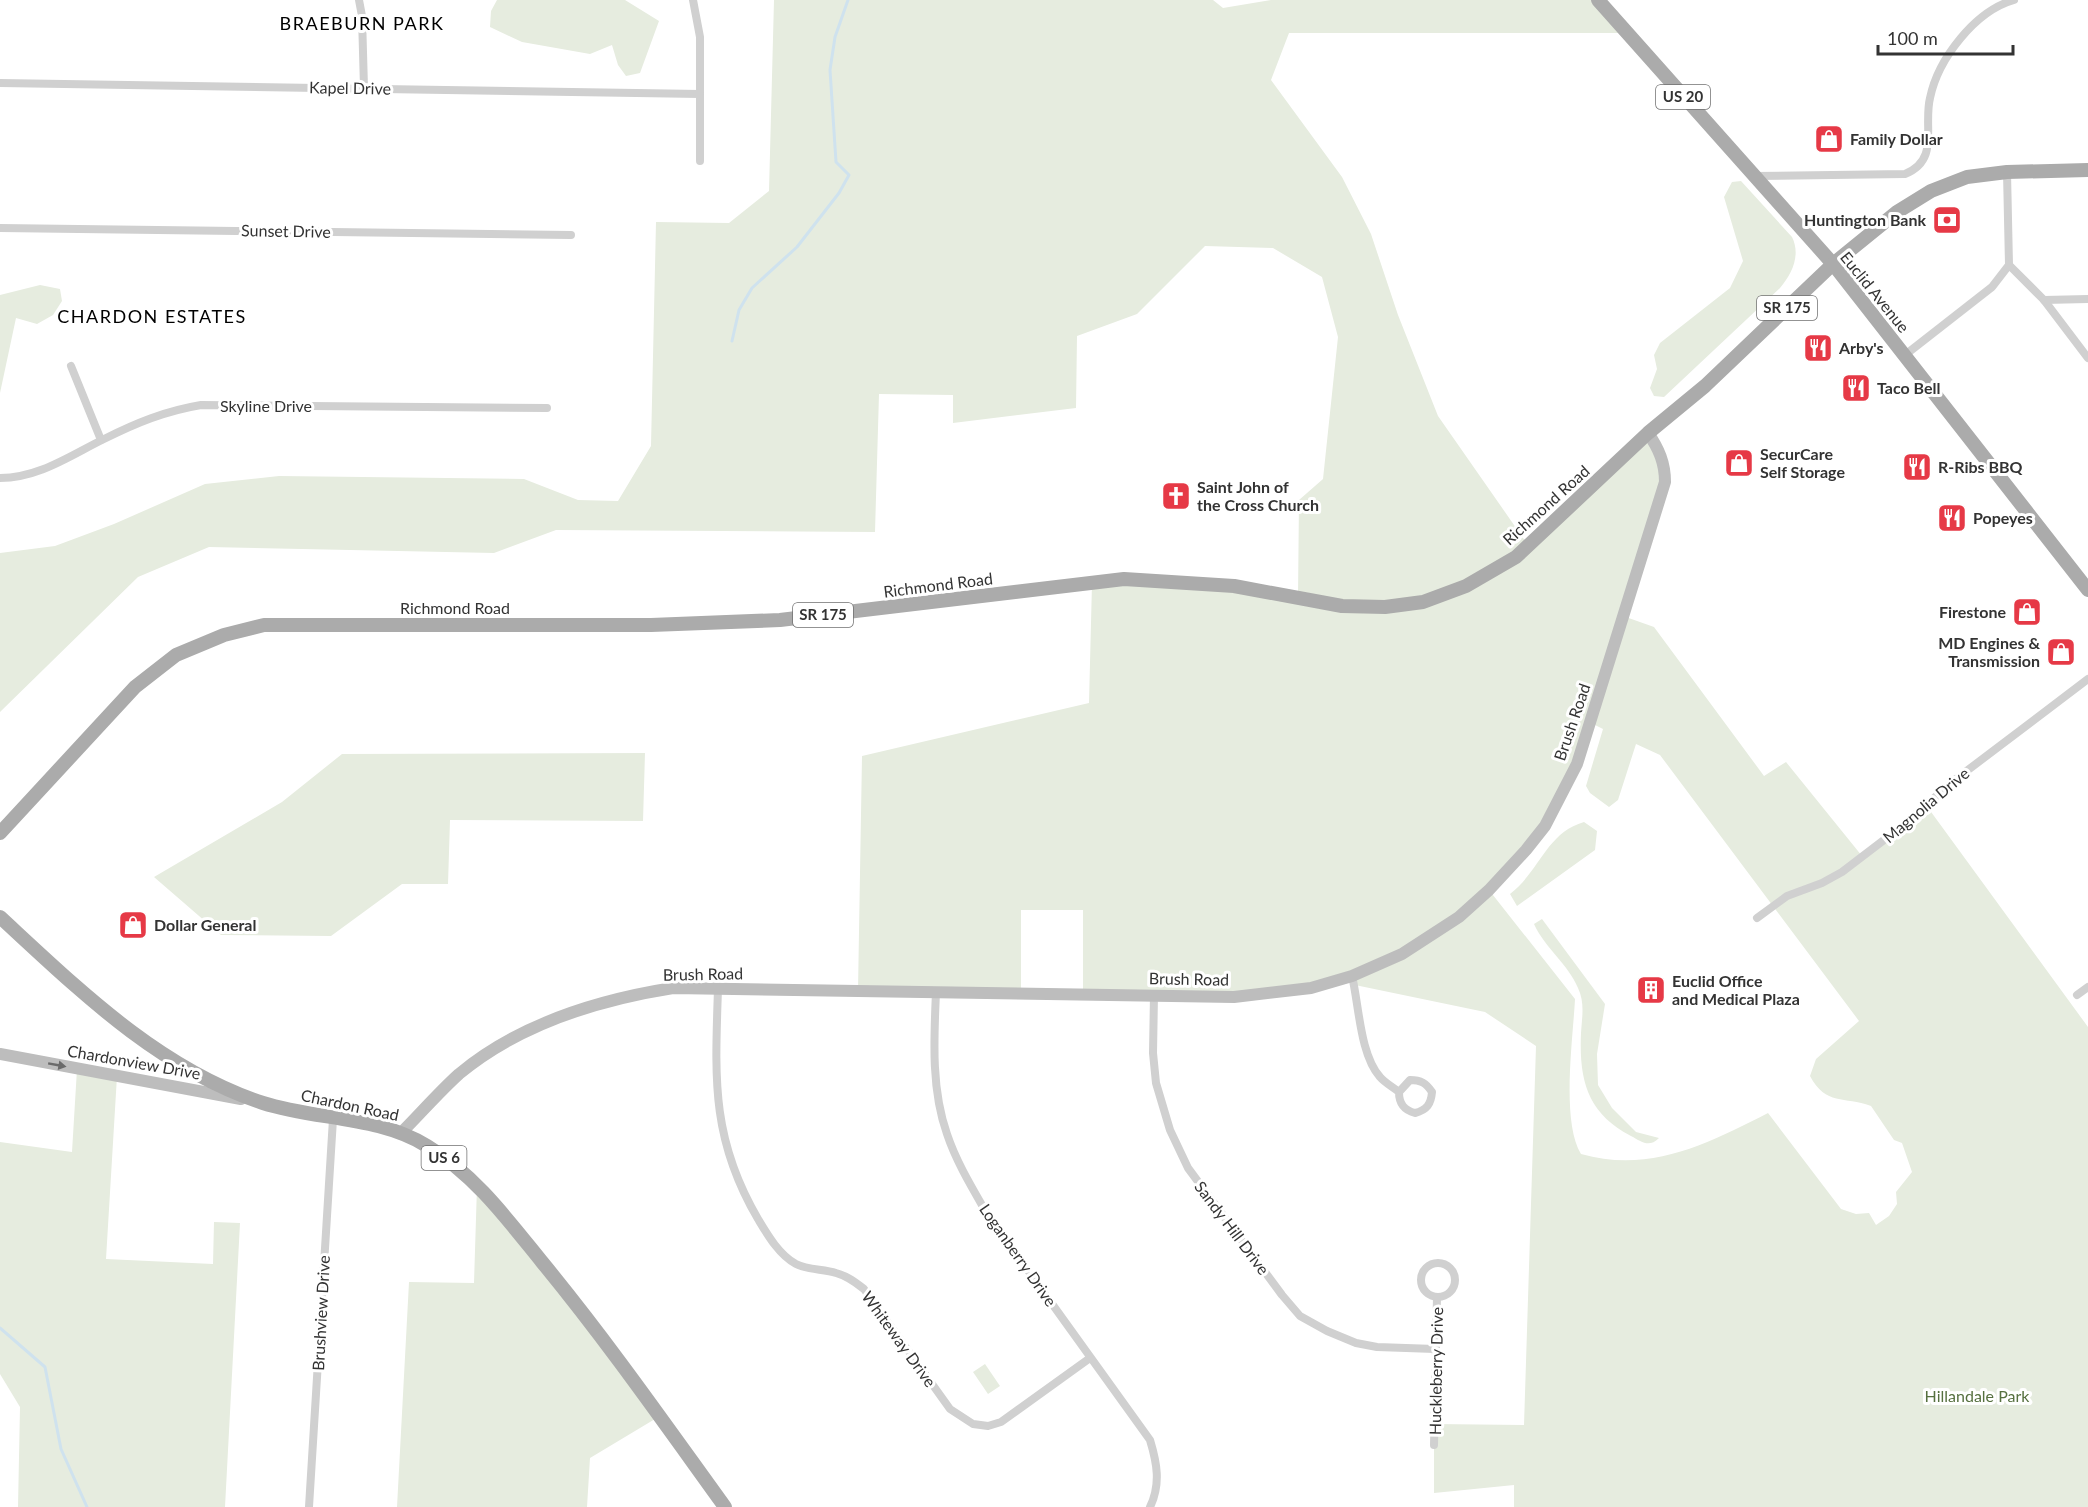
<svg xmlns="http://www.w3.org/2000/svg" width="2088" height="1507" font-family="Lato,sans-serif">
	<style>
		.green { fill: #e6ecdf; fill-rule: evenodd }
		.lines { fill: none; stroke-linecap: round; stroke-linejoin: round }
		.stream { stroke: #cfe2ee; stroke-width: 3 }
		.street { stroke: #d0d0d0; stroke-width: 8 }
		.secondary { stroke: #bdbdbd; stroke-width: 12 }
		.primary { stroke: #ababab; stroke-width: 14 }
		.oneway { fill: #6a6a6a }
		.labels { text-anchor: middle; stroke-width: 6; stroke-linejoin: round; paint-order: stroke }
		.shield { fill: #fff; stroke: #707070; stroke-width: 1.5 }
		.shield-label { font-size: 15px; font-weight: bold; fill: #333 }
		.street-label { font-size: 16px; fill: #333; stroke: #fff }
		.poi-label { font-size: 16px; font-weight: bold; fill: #333; stroke: #fff; text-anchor: start }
		.park-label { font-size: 16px; fill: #56703f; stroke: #fff }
		.neighbourhood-label { font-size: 18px; letter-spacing: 1.5px; fill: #000; stroke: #fff }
	</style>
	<rect width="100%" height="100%" fill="#fff"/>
	<!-- green -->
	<g class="green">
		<polygon points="497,0 625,0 659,21 640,73 626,76 618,65 612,45 590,54 522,42 490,27 491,11"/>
		<path d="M 774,0 L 1213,0 L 1223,8 L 1271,0 L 1598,0 L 1627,33 L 1289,33 L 1271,80 L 1342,177 L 1371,234 L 1398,315 L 1438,416 L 1528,545 L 1648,433 L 1665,470 L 1623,616 L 1654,627 L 1764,776 L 1786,762 L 1862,856 L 1926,805 L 2088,1027 L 2088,1507 L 1514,1507 L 1514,1485 L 1434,1493 L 1434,1424 L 1524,1425 L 1536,1046 L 1485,1012 L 1355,985 L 1352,976 L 1278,994 L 1083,994 L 1083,910 L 1021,910 L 1021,993 L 858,991 L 862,756 L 1089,703 L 1092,583 L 1119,580 L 1298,597 L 1299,500 L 1323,479 L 1338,337 L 1322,277 L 1273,248 L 1205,246 L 1137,314 L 1077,336 L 1076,408 L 953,423 L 953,395 L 879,394 L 875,532 L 556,530 L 494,553 L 209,547 L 138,577 L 0,712 L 0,553 L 55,546 L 114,524 L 205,484 L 279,476 L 524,479 L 578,500 L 618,501 L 651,446 L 656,222 L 729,223 L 769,191 ZM 1591,723 L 1603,729 L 1586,786 L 1590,793 L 1609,807 L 1618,800 L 1636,744 L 1660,755 L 1859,1021 L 1816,1059 L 1810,1076 C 1826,1106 1844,1096 1871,1106 L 1894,1140 L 1902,1143 L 1912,1172 L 1896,1192 L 1897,1204 L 1889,1216 L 1876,1225 L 1869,1213 L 1856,1214 L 1841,1209 L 1768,1113 C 1709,1143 1650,1174 1581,1154 C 1561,1121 1573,1039 1575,999 L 1489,890 L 1526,850 L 1577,764 Z"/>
		<path d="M 1741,181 L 1792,237 C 1801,255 1792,274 1780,288 L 1664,397 L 1654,396 L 1650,388 L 1657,369 L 1654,355 L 1660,343 L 1730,288 L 1743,261 L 1724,197 L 1732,182 Z"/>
		<polygon points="40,285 60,289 62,301 53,315 37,324 16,318 0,393 0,295"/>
		<polygon points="645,753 643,821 450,820 448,884 402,884 331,936 221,935 154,877 282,802 342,754"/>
		<path d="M 1584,822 L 1597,831 L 1595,850 L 1517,906 L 1510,894 C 1540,871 1546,833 1584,822 Z"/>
		<path d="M 1542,919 L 1605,1004 L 1597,1054 L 1598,1085 L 1612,1108 L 1636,1132 L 1659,1138 C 1649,1148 1642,1142 1631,1136 C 1587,1113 1579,1080 1581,1033 C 1582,1017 1585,1003 1578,988 C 1568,964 1545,948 1534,924 Z"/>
		<polygon points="77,1069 117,1076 106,1259 213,1264 214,1222 240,1223 225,1507 18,1507 20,1407 0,1374 0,1142 72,1152"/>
		<polygon points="477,1186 660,1416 590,1458 587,1507 397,1507 409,1282 474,1283"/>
		<polygon points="985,1364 1000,1386 988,1394 973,1372"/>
	</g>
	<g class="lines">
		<!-- stream -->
		<g class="stream">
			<polyline points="732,341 739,310 752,288 797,247 839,193 849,175 836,162 830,70 835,37 848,0"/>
			<polyline points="0,1328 45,1367 61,1449 87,1507"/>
		</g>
		<!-- street -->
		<g class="street">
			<polyline points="359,0 362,16 364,88"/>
			<polyline points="693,0 700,37 700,161"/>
			<polyline points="0,83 700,94"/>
			<polyline points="2007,172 2009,265 2044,300 2088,358"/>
			<path d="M 1753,176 L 1905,174 C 1940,160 1923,127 1930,98 C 1938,59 1975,11 2014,0"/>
			<polyline points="0,228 571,235"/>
			<polyline points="2044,300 2088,299"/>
			<polyline points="1905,355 1992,287 2009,265"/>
			<polyline points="71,366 101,440"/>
			<path d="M 0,478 C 39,478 71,455 104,439 C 136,423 165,411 201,405 L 547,408"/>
			<polyline points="1757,918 1787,896 1822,883 1842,872 1897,830 1956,779 2088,679"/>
			<path d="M 1352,976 C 1359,1005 1360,1055 1380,1077 C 1385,1083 1393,1087 1399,1092 C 1399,1104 1404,1110 1415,1113 C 1427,1110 1431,1104 1432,1092 C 1426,1083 1421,1080 1410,1080 L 1399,1092"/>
			<path d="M 718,989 C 715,1078 711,1139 758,1219 C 767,1234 779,1255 796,1264 C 808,1270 824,1269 836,1273 C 847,1276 855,1282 864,1289 L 950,1409 L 973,1424 L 988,1426 L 1001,1422 L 1090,1358"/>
			<path d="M 936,992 C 934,1038 931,1089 947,1134 C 956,1161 971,1186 986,1212 L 1150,1440 C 1157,1463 1161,1484 1150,1507"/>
			<polyline points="1154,995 1153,1053 1156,1083 1170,1130 1188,1168 1282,1295 1300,1316 1327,1331 1356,1343 1377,1347 1435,1349"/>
			<polyline points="2077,995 2088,987"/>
			<circle cx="1438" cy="1280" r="17"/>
			<polyline points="1434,1445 1437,1297"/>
			<polyline points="309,1507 333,1119"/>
		</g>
		<!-- secondary -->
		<g class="secondary">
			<polyline points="0,1054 241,1099"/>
			<path d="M 401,1133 C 420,1114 439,1092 459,1074 C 519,1024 597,1000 673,988 L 1234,997 L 1311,988 L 1352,976 L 1402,954 L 1459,917 L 1489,890 L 1526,850 L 1545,826 L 1577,764 L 1665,482 C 1665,463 1659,449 1648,433"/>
		</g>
		<!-- primary -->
		<g class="primary">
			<polyline points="1598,0 1833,264 2088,590"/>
			<polyline points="0,833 135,687 176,655 224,635 264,625 651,625 780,620 1124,579 1234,586 1342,606 1385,607 1423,602 1466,586 1516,557 1648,433 1705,386 1833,264 1897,212 1931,191 1967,177 2007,172 2088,170"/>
			<path d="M 0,917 C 78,989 159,1069 263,1103 C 316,1120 379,1116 427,1146 C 474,1174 508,1220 542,1262 C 607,1341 665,1424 725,1507"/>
		</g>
	</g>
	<!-- one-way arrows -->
	<defs><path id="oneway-solid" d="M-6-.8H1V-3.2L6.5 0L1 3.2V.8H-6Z" transform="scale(1.5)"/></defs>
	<use class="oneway" href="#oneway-solid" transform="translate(57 1065) rotate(10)"/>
	<!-- icons -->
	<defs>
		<g id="shop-square" transform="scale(1.5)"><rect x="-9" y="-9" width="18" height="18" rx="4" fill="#e63946" stroke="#fff"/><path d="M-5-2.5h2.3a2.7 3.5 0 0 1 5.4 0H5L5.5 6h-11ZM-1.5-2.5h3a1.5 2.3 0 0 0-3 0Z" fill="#fff"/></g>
		<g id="bank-square" transform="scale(1.5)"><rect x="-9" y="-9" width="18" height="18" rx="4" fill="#e63946" stroke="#fff"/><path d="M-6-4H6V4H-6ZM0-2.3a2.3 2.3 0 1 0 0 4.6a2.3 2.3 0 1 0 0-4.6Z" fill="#fff"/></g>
		<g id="restaurant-square" transform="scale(1.5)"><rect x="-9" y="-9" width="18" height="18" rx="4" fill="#e63946" stroke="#fff"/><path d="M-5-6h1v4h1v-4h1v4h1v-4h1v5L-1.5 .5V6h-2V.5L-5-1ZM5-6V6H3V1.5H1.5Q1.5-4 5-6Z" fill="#fff"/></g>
		<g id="church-square" transform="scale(1.5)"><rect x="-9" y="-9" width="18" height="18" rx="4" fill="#e63946" stroke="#fff"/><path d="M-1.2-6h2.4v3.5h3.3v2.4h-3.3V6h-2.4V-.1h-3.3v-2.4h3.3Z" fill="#fff"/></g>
		<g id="building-square" transform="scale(1.5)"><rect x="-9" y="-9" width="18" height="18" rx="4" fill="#e63946" stroke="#fff"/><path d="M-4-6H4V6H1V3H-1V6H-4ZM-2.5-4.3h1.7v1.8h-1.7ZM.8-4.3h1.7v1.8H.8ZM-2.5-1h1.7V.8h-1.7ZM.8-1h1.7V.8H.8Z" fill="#fff"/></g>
	</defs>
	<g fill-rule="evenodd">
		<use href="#shop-square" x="1829" y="139"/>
		<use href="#bank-square" x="1947" y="220"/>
		<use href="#restaurant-square" x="1818" y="348"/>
		<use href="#restaurant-square" x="1856" y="388"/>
		<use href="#shop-square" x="1739" y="463"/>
		<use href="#restaurant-square" x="1917" y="467"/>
		<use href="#church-square" x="1176" y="496"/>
		<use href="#restaurant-square" x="1952" y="518"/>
		<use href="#shop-square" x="2027" y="612"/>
		<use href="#shop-square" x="2061" y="652"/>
		<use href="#shop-square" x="133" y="925"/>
		<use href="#building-square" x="1651" y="990"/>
	</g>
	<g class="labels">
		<!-- shield labels -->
		<g class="shield">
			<rect x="1656" y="85" width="54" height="24" rx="4.5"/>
			<rect x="1757" y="296" width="60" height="24" rx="4.5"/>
			<rect x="793" y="603" width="60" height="24" rx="4.5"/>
			<rect x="421.5" y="1146" width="45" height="24" rx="4.5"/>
		</g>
		<g class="shield-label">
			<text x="1683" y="102">US 20</text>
			<text x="1787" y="313">SR 175</text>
			<text x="823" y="620">SR 175</text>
			<text x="444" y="1163">US 6</text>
		</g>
		<!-- street labels -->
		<g class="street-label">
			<text transform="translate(350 88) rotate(1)" y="6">Kapel Drive</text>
			<text transform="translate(286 231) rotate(1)" y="6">Sunset Drive</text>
			<text transform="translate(1875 292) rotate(51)" y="6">Euclid Avenue</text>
			<text x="266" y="412">Skyline Drive</text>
			<text transform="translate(1546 505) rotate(-42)" y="6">Richmond Road</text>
			<text transform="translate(938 585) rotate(-7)" y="6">Richmond Road</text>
			<text x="455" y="614">Richmond Road</text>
			<text transform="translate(1572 722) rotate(-71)" y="6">Brush Road</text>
			<text transform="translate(1926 805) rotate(-40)" y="6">Magnolia Drive</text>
			<text transform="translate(703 974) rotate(-1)" y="6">Brush Road</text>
			<text transform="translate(1189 979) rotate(1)" y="6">Brush Road</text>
			<text transform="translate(134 1062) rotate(10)" y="6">Chardonview Drive</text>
			<text transform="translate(350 1105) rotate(12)" y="6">Chardon Road</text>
			<text transform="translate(1232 1228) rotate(53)" y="6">Sandy Hill Drive</text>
			<text transform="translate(1018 1255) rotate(55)" y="6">Loganberry Drive</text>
			<text transform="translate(321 1313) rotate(-87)" y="6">Brushview Drive</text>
			<text transform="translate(899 1339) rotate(54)" y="6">Whiteway Drive</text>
			<text transform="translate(1436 1371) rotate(-89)" y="6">Huckleberry Drive</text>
		</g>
		<!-- poi labels -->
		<g class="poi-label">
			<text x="1850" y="145">Family Dollar</text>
			<text x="1926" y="226" text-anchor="end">Huntington Bank</text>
			<text x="1839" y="354">Arby's</text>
			<text x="1877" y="394">Taco Bell</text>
			<text x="1760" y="460">SecurCare<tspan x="1760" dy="18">Self Storage</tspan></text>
			<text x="1938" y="473">R-Ribs BBQ</text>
			<text x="1197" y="493">Saint John of<tspan x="1197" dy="18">the Cross Church</tspan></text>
			<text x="1973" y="524">Popeyes</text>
			<text x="2006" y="618" text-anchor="end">Firestone</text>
			<text x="2040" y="649" text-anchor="end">MD Engines &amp;<tspan x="2040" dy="18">Transmission</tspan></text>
			<text x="154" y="931">Dollar General</text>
			<text x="1672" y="987">Euclid Office<tspan x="1672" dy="18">and Medical Plaza</tspan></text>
		</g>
		<!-- park labels -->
		<g class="park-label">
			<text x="1977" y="1402">Hillandale Park</text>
		</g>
		<!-- neighbourhood labels -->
		<g class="neighbourhood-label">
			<text x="362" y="30">BRAEBURN PARK</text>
			<text x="152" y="323">CHARDON ESTATES</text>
		</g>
	</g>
	<!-- scale -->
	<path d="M1878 45v9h135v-9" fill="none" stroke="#333333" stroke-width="3"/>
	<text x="1887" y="45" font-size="18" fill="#333333" stroke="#ffffff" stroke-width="4.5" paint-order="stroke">100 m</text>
</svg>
